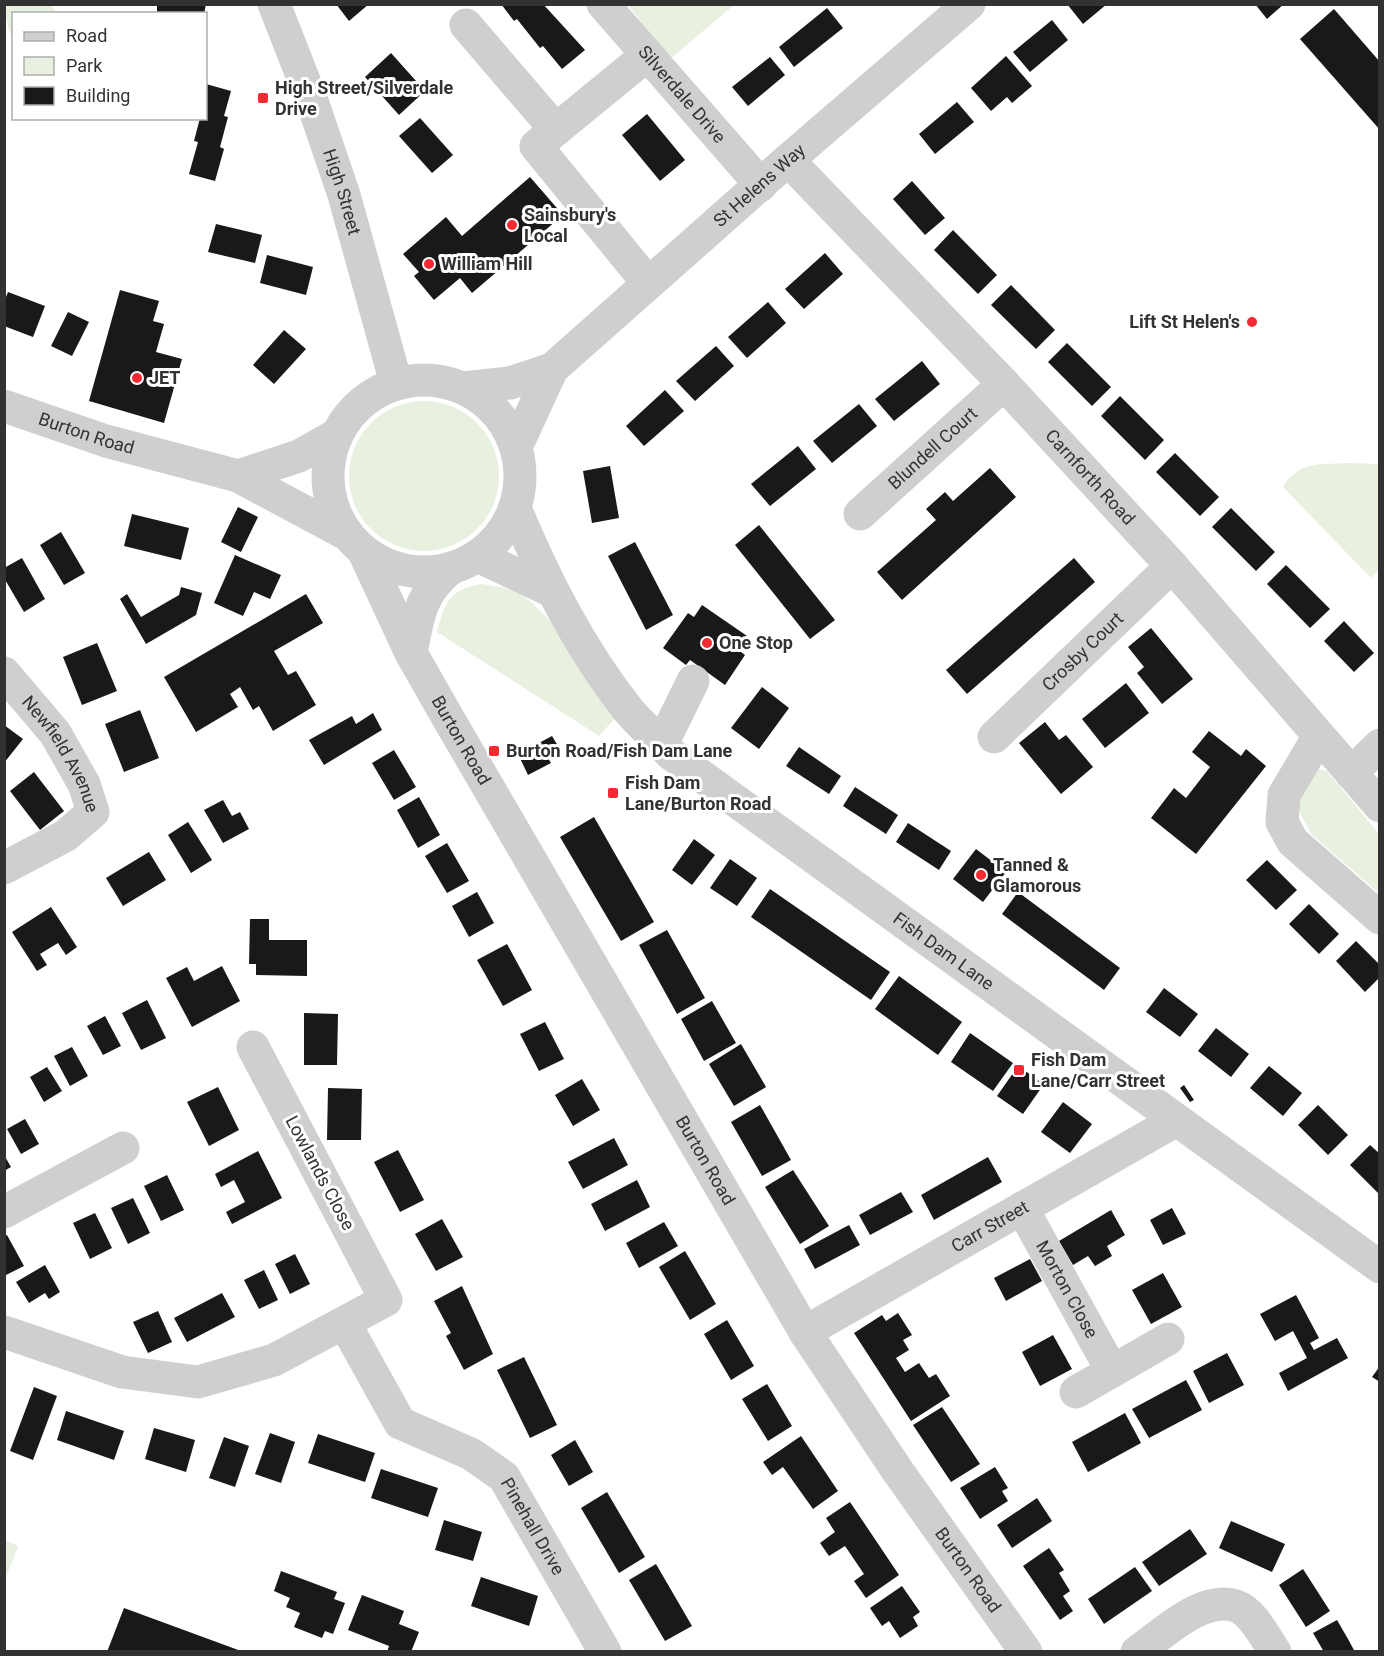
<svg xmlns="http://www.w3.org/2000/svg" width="1384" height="1656" font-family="Roboto,sans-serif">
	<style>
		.green { fill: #e8f0e0 }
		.building { fill: #191919 }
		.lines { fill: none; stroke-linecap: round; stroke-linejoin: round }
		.minor { stroke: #cfcfcf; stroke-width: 33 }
		.poi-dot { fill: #f42932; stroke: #fff; stroke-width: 2 }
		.labels { text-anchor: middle; stroke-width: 6; stroke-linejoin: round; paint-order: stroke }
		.poi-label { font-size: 18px; font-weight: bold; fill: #323232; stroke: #fff; text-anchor: start }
		.street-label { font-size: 18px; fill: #323232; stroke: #fff }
	</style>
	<rect width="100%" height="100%" fill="#fff"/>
	<!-- green -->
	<g class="green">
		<polygon points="4,5 51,5 57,13 14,14 13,39 9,31"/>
		<polygon points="628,5 734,5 670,59"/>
		<circle cx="424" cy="476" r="75"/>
		<path d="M 1350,463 L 1379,464 L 1379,569 L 1371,578 L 1283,487 C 1299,460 1321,465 1350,463 Z"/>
		<path d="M 481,584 C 494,586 508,587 520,594 C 555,615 592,683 615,718 L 599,736 L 437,632 C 445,602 449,590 481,584 Z"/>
		<polygon points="1314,768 1327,771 1379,834 1379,893 1312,835 1297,808"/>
		<polygon points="5,1540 18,1546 5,1580"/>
	</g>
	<!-- building -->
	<g class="building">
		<polygon points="157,4 206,4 204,14 157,14"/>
		<polygon points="336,4 369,4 349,21"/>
		<polygon points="501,4 543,4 585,50 562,69 543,46 540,48 517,19 514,21"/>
		<polygon points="1067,4 1107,4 1083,24"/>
		<polygon points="1255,4 1284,4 1267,19"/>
		<polygon points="827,8 843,28 794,67 779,47"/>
		<polygon points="1334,9 1380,62 1380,130 1300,39"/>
		<polygon points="1052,20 1068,40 1030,72 1013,52"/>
		<polygon points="391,53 425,91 399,115 365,77"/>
		<polygon points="1006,56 1032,86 1012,103 1007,97 991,111 971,88"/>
		<polygon points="770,57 785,75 748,106 732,87"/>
		<polygon points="206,84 231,91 224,116 228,117 220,147 224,149 215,181 189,174 198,142 194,141 200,118 206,118"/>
		<polygon points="957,102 974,122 935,154 919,134"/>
		<polygon points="647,114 685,160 660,181 622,135"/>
		<polygon points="420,118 453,155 432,173 399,136"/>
		<polygon points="530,177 563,215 472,293 460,278 434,300 414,276 419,272 403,254 446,217 462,236"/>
		<polygon points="912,181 945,218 925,235 893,199"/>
		<polygon points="216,224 262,235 255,263 208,252"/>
		<polygon points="953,230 997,275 978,294 934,250"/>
		<polygon points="825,253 843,274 804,309 785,289"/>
		<polygon points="267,255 313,267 306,295 260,283"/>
		<polygon points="1011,285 1055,330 1036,349 991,305"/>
		<polygon points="120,290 159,301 153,321 164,324 156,352 182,359 164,423 89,401"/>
		<polygon points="8,292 45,306 33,337 4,326 4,302"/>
		<polygon points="768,302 786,323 747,358 728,337"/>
		<polygon points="68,312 89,322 72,356 51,346"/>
		<polygon points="284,330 306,349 274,384 253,365"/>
		<polygon points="1067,343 1111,387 1092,406 1048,362"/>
		<polygon points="716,346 734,366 695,401 676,381"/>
		<polygon points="922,361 940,384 894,421 875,399"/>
		<polygon points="665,390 684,411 644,446 626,426"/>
		<polygon points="1120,396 1164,440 1145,460 1101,416"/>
		<polygon points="859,404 877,426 832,463 813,441"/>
		<polygon points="798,446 816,469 770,506 751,484"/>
		<polygon points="1175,453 1219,497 1200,516 1156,472"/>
		<polygon points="610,466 619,518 592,523 583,471"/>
		<polygon points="990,468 1016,497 902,600 877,572 936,520 926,509 945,492 953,501"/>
		<polygon points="238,507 258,517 241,552 221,542"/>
		<polygon points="1231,508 1275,552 1256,571 1212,527"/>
		<polygon points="132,514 189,528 181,560 124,546"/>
		<polygon points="759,525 835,620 810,639 735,545"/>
		<polygon points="61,532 85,573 64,585 40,545"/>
		<polygon points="635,542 673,615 646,630 608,556"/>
		<polygon points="235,555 281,575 270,599 254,592 243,616 214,603"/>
		<polygon points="22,558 45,599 24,612 4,578 4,568"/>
		<polygon points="1074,558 1095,582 967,694 946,670"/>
		<polygon points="1286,565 1330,609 1310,628 1267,584"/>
		<polygon points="181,587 202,593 196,615 146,644 120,599 127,594 141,617 179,595"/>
		<polygon points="306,594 323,623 274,651 288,675 296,671 316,705 273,731 259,706 253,710 240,687 230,694 238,707 196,732 164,677"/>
		<polygon points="702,605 750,638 741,652 745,655 725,685 690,660 686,665 663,648 688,613 694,617"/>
		<polygon points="1344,621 1374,653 1354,672 1324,641"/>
		<polygon points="1151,628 1193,679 1162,704 1137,673 1144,667 1128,647"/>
		<polygon points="97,643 117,691 82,705 63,657"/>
		<polygon points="1126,683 1149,713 1105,748 1082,719"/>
		<polygon points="762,687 789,708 759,749 731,728"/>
		<polygon points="140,710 159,758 124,772 105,724"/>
		<polygon points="373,713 382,730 324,765 309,740 352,716 356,724"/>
		<polygon points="1045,722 1059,740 1066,735 1093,767 1061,794 1019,743"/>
		<polygon points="4,725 23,739 4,763"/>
		<polygon points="1209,731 1241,756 1246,749 1266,766 1196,854 1151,818 1174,788 1186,798 1210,767 1192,752"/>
		<polygon points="552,736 558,746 545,753 551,763 528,775 518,754"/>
		<polygon points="799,747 841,776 829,794 786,766"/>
		<polygon points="394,750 416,787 394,800 372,763"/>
		<polygon points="34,772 64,811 40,830 10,791"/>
		<polygon points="855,787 898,815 886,834 843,806"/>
		<polygon points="419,797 440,835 418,848 397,810"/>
		<polygon points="223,800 232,816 240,812 249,829 223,843 204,810"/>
		<polygon points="594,817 654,922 621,941 560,837"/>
		<polygon points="188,822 212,860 191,873 168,835"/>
		<polygon points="908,823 951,851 939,870 896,842"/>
		<polygon points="694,839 715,855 692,885 672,870"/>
		<polygon points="447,843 469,881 447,893 425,856"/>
		<polygon points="976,849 1006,872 983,902 953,879"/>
		<polygon points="149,852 166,880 123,906 106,878"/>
		<polygon points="730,859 757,878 737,906 710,888"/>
		<polygon points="1267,860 1297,890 1276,910 1246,880"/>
		<polygon points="770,889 890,972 871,1000 751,917"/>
		<polygon points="477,892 494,923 469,937 452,906"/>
		<polygon points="1018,892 1120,968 1104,990 1002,914"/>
		<polygon points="1309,904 1339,934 1319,954 1289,924"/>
		<polygon points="51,907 77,947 66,955 58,943 40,954 47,965 37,971 12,932"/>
		<polygon points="250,919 269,919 269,940 307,940 307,976 256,975 256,964 249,964"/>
		<polygon points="667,930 705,998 677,1014 639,945"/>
		<polygon points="1356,941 1380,965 1380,977 1365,992 1336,961"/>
		<polygon points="507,944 532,990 503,1006 477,960"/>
		<polygon points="222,966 240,1001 192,1027 166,978 187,967 194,981"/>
		<polygon points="899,976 962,1022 938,1055 875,1009"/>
		<polygon points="1164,988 1198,1014 1180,1037 1146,1012"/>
		<polygon points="147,1000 166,1038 141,1050 122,1013"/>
		<polygon points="712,1001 736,1043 704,1061 681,1019"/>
		<polygon points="304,1013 338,1014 337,1065 304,1065"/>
		<polygon points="105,1016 121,1046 103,1055 87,1026"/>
		<polygon points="545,1022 564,1059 539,1071 520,1034"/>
		<polygon points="1216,1028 1249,1054 1231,1077 1198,1051"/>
		<polygon points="970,1033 1013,1063 993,1091 951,1062"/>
		<polygon points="741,1044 766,1087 734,1106 709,1064"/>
		<polygon points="72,1047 88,1076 70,1086 54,1056"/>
		<polygon points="1018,1066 1044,1084 1023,1114 997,1096"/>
		<polygon points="1269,1066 1302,1093 1283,1116 1250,1088"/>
		<polygon points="47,1067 62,1091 44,1102 30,1077"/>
		<polygon points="582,1079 600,1110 573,1126 555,1095"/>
		<polygon points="1184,1085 1194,1100 1190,1102 1180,1088"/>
		<polygon points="218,1087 239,1130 209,1146 187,1102"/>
		<polygon points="328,1088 362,1089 361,1140 327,1140"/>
		<polygon points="1063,1102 1092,1124 1070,1153 1041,1132"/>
		<polygon points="760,1105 791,1160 762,1176 731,1122"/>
		<polygon points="1318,1105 1348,1135 1328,1155 1298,1125"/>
		<polygon points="25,1119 39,1144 21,1154 7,1129"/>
		<polygon points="614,1138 628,1165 583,1189 568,1162"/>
		<polygon points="1370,1145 1380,1154 1380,1195 1350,1165"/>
		<polygon points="398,1150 424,1200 400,1212 374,1162"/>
		<polygon points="258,1151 282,1198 232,1224 226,1212 245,1202 234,1180 221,1187 215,1174"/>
		<polygon points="4,1155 11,1167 4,1171"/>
		<polygon points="988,1157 1002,1182 934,1220 921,1195"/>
		<polygon points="793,1170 829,1226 800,1244 765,1187"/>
		<polygon points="167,1175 184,1210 161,1221 144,1186"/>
		<polygon points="637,1180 650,1207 605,1231 591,1204"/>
		<polygon points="901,1192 913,1212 870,1235 859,1215"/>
		<polygon points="133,1198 150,1233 128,1244 111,1208"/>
		<polygon points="1172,1208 1186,1234 1163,1245 1150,1220"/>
		<polygon points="1111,1210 1125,1235 1107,1246 1112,1256 1095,1266 1088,1256 1073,1265 1059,1241"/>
		<polygon points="95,1213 112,1248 90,1259 73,1223"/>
		<polygon points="442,1219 463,1257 436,1271 415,1234"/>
		<polygon points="664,1222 678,1246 639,1268 626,1243"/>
		<polygon points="849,1225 860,1245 815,1269 804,1249"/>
		<polygon points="7,1235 24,1266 4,1276 4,1236"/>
		<polygon points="685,1251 716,1304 690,1320 659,1267"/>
		<polygon points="295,1254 310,1284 290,1294 275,1264"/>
		<polygon points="1030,1259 1042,1281 1006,1301 994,1278"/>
		<polygon points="45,1265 60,1292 49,1299 45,1293 29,1303 16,1282"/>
		<polygon points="264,1270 278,1300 259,1309 244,1280"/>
		<polygon points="1163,1273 1182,1307 1151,1324 1132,1290"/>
		<polygon points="462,1286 493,1354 464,1370 446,1336 451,1333 434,1301"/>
		<polygon points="222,1293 235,1317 187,1342 174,1318"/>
		<polygon points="1296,1295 1319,1338 1310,1343 1314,1350 1337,1338 1348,1358 1288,1391 1279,1373 1307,1358 1293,1331 1275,1341 1260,1314"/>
		<polygon points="158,1311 172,1342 148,1353 133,1322"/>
		<polygon points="898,1313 912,1335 903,1340 909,1350 896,1358 905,1372 919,1363 929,1378 936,1374 950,1396 911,1421 854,1333 882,1315 886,1321"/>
		<polygon points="727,1320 754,1366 731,1380 704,1334"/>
		<polygon points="1053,1335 1072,1369 1040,1386 1022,1352"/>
		<polygon points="1227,1353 1244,1385 1209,1403 1193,1371"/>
		<polygon points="524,1357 557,1425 530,1438 497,1370"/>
		<polygon points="1380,1366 1380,1382 1372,1377"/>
		<polygon points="1186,1380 1202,1410 1149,1438 1132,1409"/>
		<polygon points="767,1384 792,1426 768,1441 742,1399"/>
		<polygon points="34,1387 57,1396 33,1460 10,1451"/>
		<polygon points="942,1407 980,1464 951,1482 913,1425"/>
		<polygon points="66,1411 124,1431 114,1460 57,1440"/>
		<polygon points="1125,1413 1141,1443 1088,1472 1072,1442"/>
		<polygon points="154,1428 195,1440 186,1472 145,1459"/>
		<polygon points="270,1433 295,1442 281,1483 255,1474"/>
		<polygon points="318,1434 375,1453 365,1482 308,1463"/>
		<polygon points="801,1436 838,1491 813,1509 783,1467 772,1475 763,1462"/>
		<polygon points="224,1437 249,1446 235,1487 209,1478"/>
		<polygon points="575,1440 593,1472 569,1486 551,1455"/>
		<polygon points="995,1467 1008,1488 1002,1491 1008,1501 980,1519 960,1488"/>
		<polygon points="381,1469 438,1488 428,1517 371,1498"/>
		<polygon points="607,1492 645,1557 619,1573 581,1508"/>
		<polygon points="1037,1498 1052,1521 1012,1548 997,1525"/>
		<polygon points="850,1502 899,1575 866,1598 854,1581 864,1574 845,1546 829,1556 820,1543 835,1532 826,1518"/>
		<polygon points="444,1520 482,1532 473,1561 435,1550"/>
		<polygon points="1231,1521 1285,1544 1272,1572 1219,1548"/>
		<polygon points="1190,1529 1207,1554 1159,1586 1142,1562"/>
		<polygon points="1049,1548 1064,1570 1059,1573 1070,1591 1063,1596 1073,1611 1060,1620 1023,1566"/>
		<polygon points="656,1564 692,1626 665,1641 629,1580"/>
		<polygon points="1135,1567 1152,1591 1104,1624 1088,1599"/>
		<polygon points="1303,1569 1330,1611 1306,1627 1279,1585"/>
		<polygon points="281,1571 337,1592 334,1599 345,1603 333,1634 325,1631 322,1638 294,1627 300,1613 286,1607 290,1598 274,1591"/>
		<polygon points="481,1577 538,1596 529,1626 471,1606"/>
		<polygon points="902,1586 920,1612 913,1617 918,1626 900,1638 889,1621 882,1626 870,1608"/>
		<polygon points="362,1595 404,1611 399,1624 419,1632 411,1652 387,1652 389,1646 348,1630"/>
		<polygon points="124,1608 241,1651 241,1652 107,1652"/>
		<polygon points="1337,1620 1348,1639 1355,1652 1324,1652 1313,1633"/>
	</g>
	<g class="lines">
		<!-- minor -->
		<g class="minor">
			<path id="s1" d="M 274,4 L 312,101 L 344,195 L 396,383"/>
			<path id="s2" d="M 603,4 L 761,185"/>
			<polyline points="466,25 556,130"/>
			<polyline points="646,56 536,146 648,283"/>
			<path id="s3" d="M 788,160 L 1004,384 L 1172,566 L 1380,806"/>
			<circle cx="424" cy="476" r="96"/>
			<polyline points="463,388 510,383 552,369"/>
			<path id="s4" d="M 4,406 L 106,441 L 238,476 L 348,535"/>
			<path id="s5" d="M 516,447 L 552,369 L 788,160 L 969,4"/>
			<polyline points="238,476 299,456 336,435"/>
			<path id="s6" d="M 515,508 C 545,580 580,649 629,711 C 642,726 658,740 671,754 L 1380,1267"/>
			<path id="s7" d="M 860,514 L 1004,384"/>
			<path id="s8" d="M 364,552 L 411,653 L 448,718 L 805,1332 L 897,1470 L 1026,1652"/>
			<polyline points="478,556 552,591"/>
			<path d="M 411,653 C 418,617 420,593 450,569"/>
			<path id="s9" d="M 4,673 L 55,733 L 84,784 L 93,812 L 65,836 L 4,868"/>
			<polyline points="1319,736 1284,795 1282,822 1293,842 1380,918"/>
			<path id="s10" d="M 994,737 L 1172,566"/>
			<polyline points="662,744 693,681"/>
			<polyline points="1351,773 1380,745"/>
			<path id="s11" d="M 1022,1208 L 1112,1371"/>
			<polyline points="4,1212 123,1148"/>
			<path id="s12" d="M 345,1324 L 400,1423 L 471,1454 L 504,1477 L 605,1652"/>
			<polyline points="4,1332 122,1372 198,1382 274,1360 386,1300 253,1047"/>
			<path id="s13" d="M 805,1332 L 1175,1121"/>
			<polyline points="1076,1392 1168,1339"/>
			<path d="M 1137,1652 C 1163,1634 1202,1595 1236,1606 C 1253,1612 1265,1637 1275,1652"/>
		</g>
	</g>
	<!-- markers -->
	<g class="poi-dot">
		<rect x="257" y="92" width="12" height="12" rx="3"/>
		<circle cx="512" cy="225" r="6"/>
		<circle cx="429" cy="264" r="6"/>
		<circle cx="1252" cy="322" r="6"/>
		<circle cx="137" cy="378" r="6"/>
		<circle cx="707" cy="643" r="6"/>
		<rect x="488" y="745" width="12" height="12" rx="3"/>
		<rect x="607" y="787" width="12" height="12" rx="3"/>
		<circle cx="981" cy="875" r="6"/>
		<rect x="1013" y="1064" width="12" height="12" rx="3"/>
	</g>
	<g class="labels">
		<!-- poi labels -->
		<g class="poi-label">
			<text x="275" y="94">High Street/Silverdale<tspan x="275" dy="21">Drive</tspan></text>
			<text x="524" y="221">Sainsbury's<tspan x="524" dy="21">Local</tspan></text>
			<text x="441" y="270">William Hill</text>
			<text x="1240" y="328" text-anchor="end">Lift St Helen's</text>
			<text x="149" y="384">JET</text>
			<text x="719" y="649">One Stop</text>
			<text x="506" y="757">Burton Road/Fish Dam Lane</text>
			<text x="625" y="789">Fish Dam<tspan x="625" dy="21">Lane/Burton Road</tspan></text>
			<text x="993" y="871">Tanned &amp;<tspan x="993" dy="21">Glamorous</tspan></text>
			<text x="1031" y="1066">Fish Dam<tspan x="1031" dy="21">Lane/Carr Street</tspan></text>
		</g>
		<!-- street labels -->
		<g class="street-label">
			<text dy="6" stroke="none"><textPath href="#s2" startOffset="120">Silverdale Drive</textPath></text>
			<text dy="6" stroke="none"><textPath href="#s5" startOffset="363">St Helens Way</textPath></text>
			<text dy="6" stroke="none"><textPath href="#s1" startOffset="200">High Street</textPath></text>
			<text dy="6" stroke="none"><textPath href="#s4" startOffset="87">Burton Road</textPath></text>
			<text dy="6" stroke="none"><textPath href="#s7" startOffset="98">Blundell Court</textPath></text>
			<text dy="6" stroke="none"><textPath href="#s3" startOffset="438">Carnforth Road</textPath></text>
			<text dy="6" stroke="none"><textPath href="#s10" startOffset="123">Crosby Court</textPath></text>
			<text dy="6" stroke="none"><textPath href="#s8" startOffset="212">Burton Road</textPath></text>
			<text dy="6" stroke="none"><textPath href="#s9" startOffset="100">Newfield Avenue</textPath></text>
			<text dy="6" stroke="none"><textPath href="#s6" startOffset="630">Fish Dam Lane</textPath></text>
			<text dy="6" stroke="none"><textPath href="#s8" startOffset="698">Burton Road</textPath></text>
			<text transform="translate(320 1173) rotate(62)" y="6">Lowlands Close</text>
			<text dy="6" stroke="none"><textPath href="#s13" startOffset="213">Carr Street</textPath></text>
			<text dy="6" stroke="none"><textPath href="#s11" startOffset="93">Morton Close</textPath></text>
			<text dy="6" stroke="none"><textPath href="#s12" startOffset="288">Pinehall Drive</textPath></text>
			<text dy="6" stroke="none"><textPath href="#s8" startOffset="1185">Burton Road</textPath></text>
		</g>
	</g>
	<!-- border -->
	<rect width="1384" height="1656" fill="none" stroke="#323232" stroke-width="12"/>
	<!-- legend -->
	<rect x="12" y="12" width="195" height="108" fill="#ffffff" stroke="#adadad" stroke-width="1.5"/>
	<rect x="24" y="32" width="30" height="9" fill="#cfcfcf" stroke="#adadad" stroke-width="1.5"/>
	<text x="66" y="42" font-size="18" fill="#323232">Road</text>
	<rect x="24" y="57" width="30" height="18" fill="#e8f0e0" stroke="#adadad" stroke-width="1.5"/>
	<text x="66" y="72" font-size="18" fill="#323232">Park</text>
	<rect x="24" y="87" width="30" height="18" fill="#191919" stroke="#adadad" stroke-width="1.5"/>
	<text x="66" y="102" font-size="18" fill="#323232">Building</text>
</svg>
